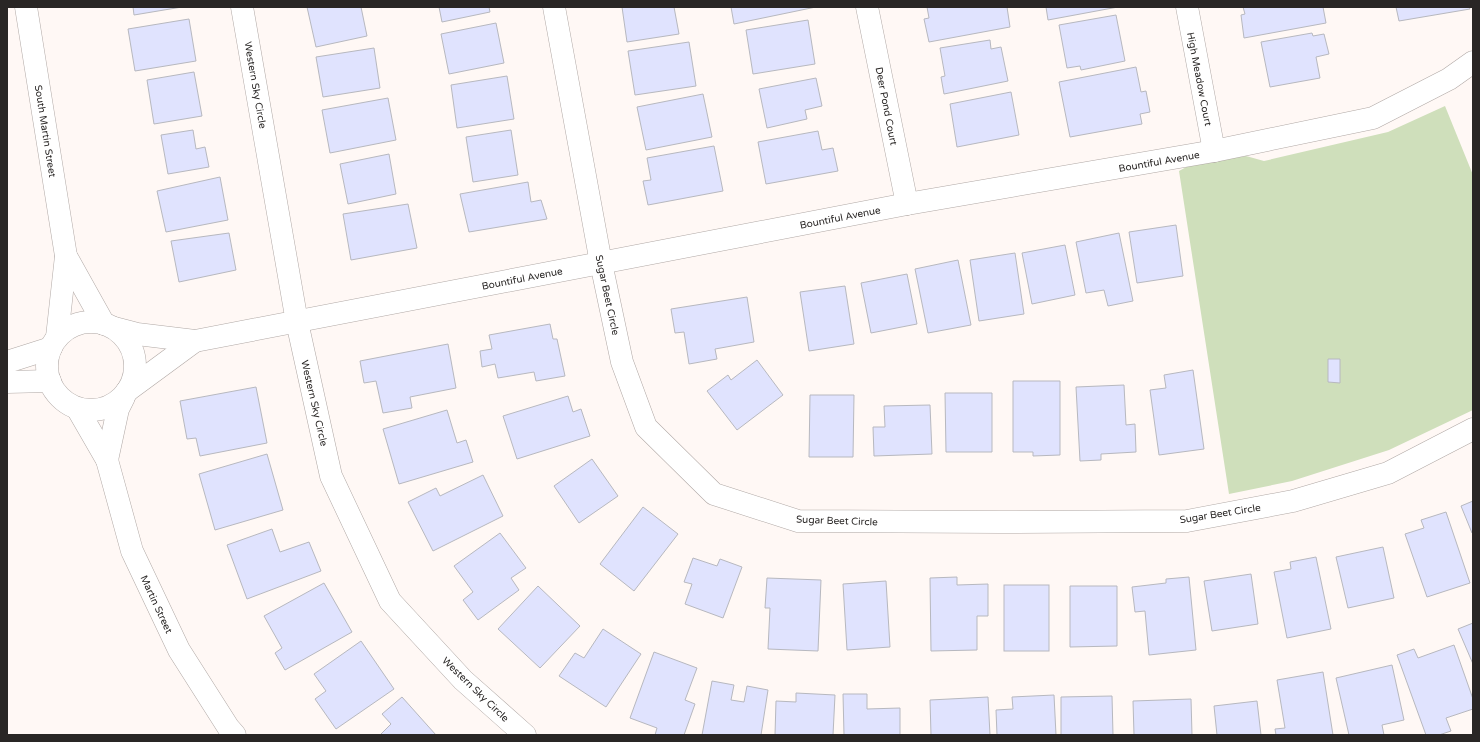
<svg xmlns="http://www.w3.org/2000/svg" width="1480" height="742" font-family="'Varela Round',sans-serif">
	<style>
		.green { fill: #cfdfbb }
		.building { fill: #e0e3fe; stroke: #b7b8bf }
		.lines { fill: none; stroke-linecap: round; stroke-linejoin: round }
		.minor-casing { stroke: #b0a8a5; stroke-width: 23 }
		.minor { stroke: #fff; stroke-width: 22 }
		.labels { text-anchor: middle; stroke-width: 3.5; stroke-linejoin: round; paint-order: stroke }
		.street-label { font-size: 10px; fill: #292625; stroke: #fff }
	</style>
	<rect width="100%" height="100%" fill="#fff8f5"/>
	<!-- green -->
	<polygon class="green" points="1445,106 1473,175 1473,410 1389,450 1292,481 1229,494 1179,171 1192,164 1246,156 1264,161 1388,132"/>
	<!-- building -->
	<g class="building">
		<polygon points="133,7 182,7 134,15"/>
		<polygon points="307,7 361,7 367,36 316,47"/>
		<polygon points="439,7 489,7 490,12 442,22"/>
		<polygon points="622,7 674,7 679,34 627,42"/>
		<polygon points="731,7 816,7 734,24"/>
		<polygon points="927,7 1007,7 1010,27 929,42 924,19 929,18"/>
		<polygon points="1046,7 1118,7 1048,20"/>
		<polygon points="1243,7 1323,7 1326,23 1244,38 1241,15 1245,14"/>
		<polygon points="1396,7 1469,7 1470,9 1399,21"/>
		<polygon points="1116,15 1125,61 1081,70 1080,66 1067,68 1059,25"/>
		<polygon points="189,19 196,61 135,71 128,29"/>
		<polygon points="808,20 815,64 753,74 746,30"/>
		<polygon points="496,23 504,63 449,74 441,34"/>
		<polygon points="1312,33 1313,36 1324,34 1329,54 1316,57 1320,78 1270,87 1261,42"/>
		<polygon points="990,40 991,49 1001,47 1008,81 944,94 941,77 945,76 940,48"/>
		<polygon points="689,42 696,86 635,95 628,51"/>
		<polygon points="374,48 380,88 323,97 316,57"/>
		<polygon points="1136,67 1141,92 1146,91 1150,112 1140,114 1142,124 1070,137 1059,82"/>
		<polygon points="194,72 202,116 154,124 147,80"/>
		<polygon points="507,76 514,119 457,128 451,85"/>
		<polygon points="816,78 822,106 805,110 807,119 767,128 759,89"/>
		<polygon points="1011,92 1019,135 957,147 950,104"/>
		<polygon points="703,94 712,137 646,150 637,107"/>
		<polygon points="388,98 396,140 330,153 322,110"/>
		<polygon points="193,130 196,149 205,147 209,167 168,174 161,135"/>
		<polygon points="511,130 518,175 473,182 466,137"/>
		<polygon points="818,131 822,150 833,148 838,171 766,184 758,142"/>
		<polygon points="714,146 723,191 648,205 643,181 651,180 647,158"/>
		<polygon points="389,154 396,194 348,204 340,164"/>
		<polygon points="220,177 228,220 166,232 157,191"/>
		<polygon points="528,182 531,202 541,200 547,219 469,232 460,194"/>
		<polygon points="408,204 417,248 351,260 343,214"/>
		<polygon points="1176,225 1183,276 1137,283 1129,232"/>
		<polygon points="229,233 236,270 179,282 171,241"/>
		<polygon points="1119,233 1133,301 1108,306 1104,290 1086,293 1076,242"/>
		<polygon points="1065,245 1075,295 1032,304 1022,253"/>
		<polygon points="1015,253 1024,314 979,321 970,260"/>
		<polygon points="958,260 971,325 928,333 915,269"/>
		<polygon points="907,274 917,324 871,333 861,283"/>
		<polygon points="845,286 854,344 809,351 800,292"/>
		<polygon points="747,297 754,342 715,349 717,359 689,364 684,332 675,333 671,309"/>
		<polygon points="550,324 553,339 557,339 565,376 536,381 534,372 498,378 495,364 482,367 480,351 492,349 489,335"/>
		<polygon points="448,344 456,388 410,397 412,408 383,413 376,381 364,383 360,361"/>
		<polygon points="1328,359 1340,359 1340,383 1328,382"/>
		<polygon points="757,360 783,395 737,430 707,391 728,375 731,380"/>
		<polygon points="1193,370 1204,449 1159,455 1150,390 1166,388 1164,375"/>
		<polygon points="1013,381 1060,381 1060,455 1033,456 1033,452 1013,452"/>
		<polygon points="1124,385 1126,425 1135,424 1136,452 1101,454 1101,460 1080,461 1076,387"/>
		<polygon points="256,387 267,443 200,456 196,438 187,439 180,401"/>
		<polygon points="945,393 992,393 992,452 946,452"/>
		<polygon points="810,395 854,395 853,457 809,457"/>
		<polygon points="568,396 573,412 581,409 590,436 517,459 503,416"/>
		<polygon points="930,405 932,454 874,456 873,427 885,427 884,406"/>
		<polygon points="447,410 457,443 466,440 473,462 399,484 383,429"/>
		<polygon points="267,454 283,510 215,530 199,474"/>
		<polygon points="592,459 618,496 579,523 554,486"/>
		<polygon points="483,475 503,516 433,551 408,502 436,488 440,496"/>
		<polygon points="1473,501 1473,532 1472,533 1461,506"/>
		<polygon points="643,507 678,534 634,591 600,564"/>
		<polygon points="1446,512 1470,583 1427,597 1405,534 1424,528 1421,520"/>
		<polygon points="272,529 280,552 309,542 321,571 247,599 227,545"/>
		<polygon points="500,533 526,568 511,578 519,590 478,620 463,600 473,592 454,566"/>
		<polygon points="1383,547 1394,598 1348,608 1336,557"/>
		<polygon points="1316,557 1331,629 1287,638 1274,572 1291,569 1290,562"/>
		<polygon points="693,558 717,566 720,559 742,567 723,618 685,604 692,584 684,582"/>
		<polygon points="1251,574 1258,624 1212,631 1204,581"/>
		<polygon points="957,577 957,585 988,584 988,616 977,616 977,650 931,651 930,578"/>
		<polygon points="1189,577 1196,650 1149,655 1145,611 1135,612 1132,587 1166,583 1166,579"/>
		<polygon points="767,578 821,580 818,651 768,649 770,608 765,608"/>
		<polygon points="886,581 890,647 847,650 843,584"/>
		<polygon points="324,583 352,632 285,670 275,653 282,648 264,616"/>
		<rect x="1004" y="585" width="45" height="66"/>
		<polygon points="538,586 580,626 540,668 498,629"/>
		<polygon points="1070,586 1117,586 1117,646 1070,647"/>
		<polygon points="1473,623 1473,664 1458,629"/>
		<polygon points="603,629 641,654 606,707 559,676 575,653 584,658"/>
		<polygon points="361,641 394,689 336,729 315,699 326,691 314,674"/>
		<polygon points="1454,645 1473,699 1473,709 1446,718 1451,731 1439,735 1426,735 1397,655 1414,649 1418,658"/>
		<polygon points="654,652 697,668 685,700 695,704 684,735 655,735 657,728 630,718"/>
		<polygon points="1392,665 1404,720 1382,725 1384,735 1349,735 1336,678"/>
		<polygon points="1323,672 1333,735 1276,735 1275,729 1285,728 1277,680"/>
		<polygon points="712,681 734,685 731,700 744,702 747,686 768,690 761,735 702,735"/>
		<polygon points="796,693 835,695 833,735 775,735 776,701 796,702"/>
		<polygon points="843,694 867,694 867,709 900,708 900,735 844,735"/>
		<polygon points="1054,695 1056,735 997,735 996,710 1013,709 1012,697"/>
		<polygon points="1112,696 1113,735 1061,735 1061,697"/>
		<polygon points="402,697 436,735 380,735 391,724 382,714"/>
		<polygon points="988,697 990,735 931,735 930,700"/>
		<polygon points="1191,699 1192,735 1134,735 1133,701"/>
		<polygon points="1257,701 1261,735 1217,735 1214,706"/>
	</g>
	<g class="lines">
		<!-- minor casing -->
		<g class="minor-casing">
			<g id="minor">
				<polyline points="26,7 66,256 57,337"/>
				<polyline points="242,7 297,322 331,476 390,601 463,680 525,735"/>
				<polyline points="554,7 601,263 622,362 646,427 714,494 798,521 999,522 1187,521 1293,501 1388,473 1473,429"/>
				<polyline points="867,7 907,204"/>
				<polyline points="1187,7 1214,151"/>
				<polyline points="66,256 104,324"/>
				<circle cx="91" cy="366" r="44"/>
				<polyline points="114,328 137,334 195,341 907,204 1214,151 1373,118 1449,79 1473,62"/>
				<polyline points="7,362 51,348"/>
				<polyline points="7,382 50,381"/>
				<polyline points="127,391 195,341"/>
				<polyline points="77,408 107,460 132,551 179,650 228,727 235,735"/>
				<polyline points="107,460 118,409 124,397"/>
			</g>
		</g>
		<!-- minor -->
		<use href="#minor" class="minor"/>
	</g>
	<g class="labels">
		<!-- street labels -->
		<g class="street-label">
			<text transform="translate(1200 79) rotate(79)" y="4">High Meadow Court</text>
			<text transform="translate(256 85) rotate(80)" y="4">Western Sky Circle</text>
			<text transform="translate(887 106) rotate(79)" y="4">Deer Pond Court</text>
			<text transform="translate(46 131) rotate(81)" y="4">South Martin Street</text>
			<text transform="translate(1159 161) rotate(-10)" y="4">Bountiful Avenue</text>
			<text transform="translate(840 217) rotate(-11)" y="4">Bountiful Avenue</text>
			<text transform="translate(522 278) rotate(-11)" y="4">Bountiful Avenue</text>
			<text transform="translate(608 295) rotate(78)" y="4">Sugar Beet Circle</text>
			<text transform="translate(315 403) rotate(77)" y="4">Western Sky Circle</text>
			<text transform="translate(1220 513) rotate(-9)" y="4">Sugar Beet Circle</text>
			<text transform="translate(837 520) rotate(2)" y="4">Sugar Beet Circle</text>
			<text transform="translate(157 604) rotate(65)" y="4">Martin Street</text>
			<text transform="translate(476 689) rotate(44)" y="4">Western Sky Circle</text>
		</g>
	</g>
	<!-- border -->
	<rect width="1480" height="742" fill="none" stroke="#292625" stroke-width="16"/>
</svg>
